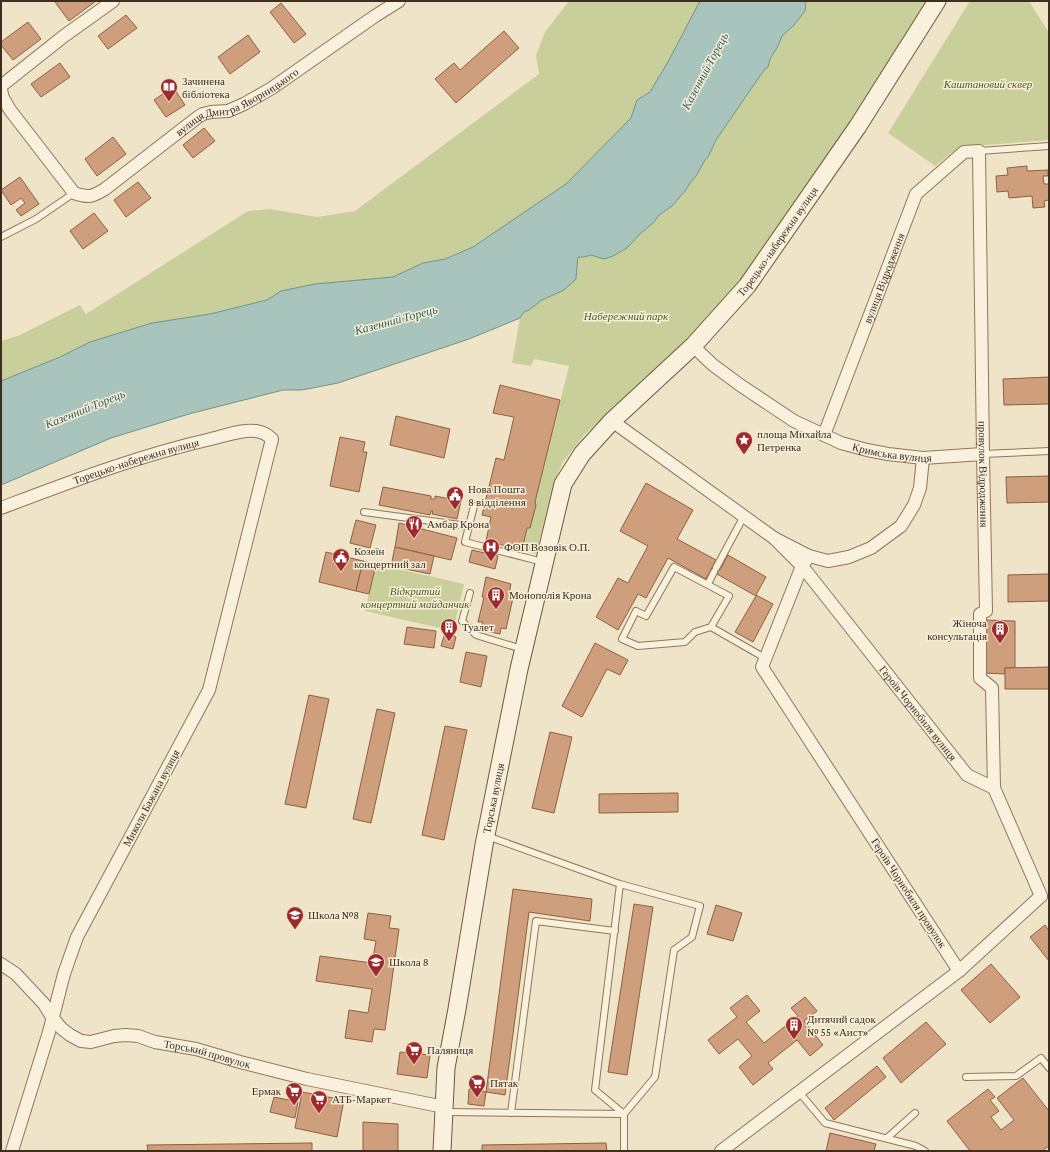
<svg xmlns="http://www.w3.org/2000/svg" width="1050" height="1152" font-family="'Crimson Pro',serif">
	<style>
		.green { fill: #c9cf9b }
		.water { fill: #a9c4bc; stroke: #6f938a }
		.building { fill: #cf9f7d; stroke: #8d5f41 }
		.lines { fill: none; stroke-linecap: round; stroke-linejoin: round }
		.lane-casing { stroke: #8d765c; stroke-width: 8 }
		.street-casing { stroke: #8d765c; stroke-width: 14 }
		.secondary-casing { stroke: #6f573f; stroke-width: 19 }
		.lane { stroke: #faf1dc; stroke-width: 6 }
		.street { stroke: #faf1dc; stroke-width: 12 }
		.secondary { stroke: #faf1dc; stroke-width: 17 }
		.labels { text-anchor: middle; stroke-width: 3; stroke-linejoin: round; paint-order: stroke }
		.poi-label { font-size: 11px; fill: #3d2e20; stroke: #f7eed8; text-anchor: start }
		.park-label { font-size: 11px; font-style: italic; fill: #4d5a26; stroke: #f7eed8 }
		.street-label { font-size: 11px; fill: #3d2e20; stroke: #f7eed8 }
		.water-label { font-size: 12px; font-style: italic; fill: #2f5d5a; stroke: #f7eed8 }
	</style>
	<rect width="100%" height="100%" fill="#f0e4c8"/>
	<!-- green -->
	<g class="green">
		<polygon points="569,1 700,1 669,60 650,92 637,100 631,118 566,184 473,247 443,259 423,263 393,277 315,284 281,291 267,300 210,314 152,323 90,342 60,357 1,381 1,341 20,335 80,305 86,314 248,211 270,209 317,217 355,211 539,74 536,55 545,32"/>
		<polygon points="806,1 931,1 862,110 743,283 708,322 639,387 585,434 563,462 554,482 536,554 522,550 527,528 530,527 536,505 535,502 569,366 534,359 531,366 512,363 520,318 524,312 529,310 542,300 564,290 576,279 577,265 578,257 584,257 591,255 597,256 621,251 627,248 641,233 653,223 659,215 672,206 685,191 690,183 696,176 705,160 708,156 716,140 764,70 768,67 770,59 778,46 782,36 794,25 805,11"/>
		<polygon points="970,1 1029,1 1049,33 1049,140 986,145 962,145 935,166 888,133"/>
		<polygon points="376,564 464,584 453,631 365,611"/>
	</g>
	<!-- water -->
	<polygon class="water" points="700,1 806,1 805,11 794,25 782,36 778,46 770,59 768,67 764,70 716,140 708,157 705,160 696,176 690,183 685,191 672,206 659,215 653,223 641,233 627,248 613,256 604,259 591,255 584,257 578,257 577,265 576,279 564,290 542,300 529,310 524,312 520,318 469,339 338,383 302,390 283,390 189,414 111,438 1,485 1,381 60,357 90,342 152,323 210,314 267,300 281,291 315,284 393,277 423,263 445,259 473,247 566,184 631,118 637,100 650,92 669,60"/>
	<!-- building -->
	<g class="building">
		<polygon points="56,1 96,1 69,21 55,2"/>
		<polygon points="281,3 306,34 294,43 270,12"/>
		<polygon points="126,15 137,28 108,49 98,36"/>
		<polygon points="28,22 41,39 13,60 1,45 1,42"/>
		<polygon points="504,31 519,48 456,103 435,79 454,63 460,70"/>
		<polygon points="248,35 260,52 230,74 218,57"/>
		<polygon points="60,63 70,77 41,97 31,84"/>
		<polygon points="173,87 185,105 166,117 154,100"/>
		<polygon points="204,128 215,141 193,158 183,145"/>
		<polygon points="113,137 126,154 97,176 85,159"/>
		<polygon points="1027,166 1027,171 1048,170 1048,176 1043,176 1044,184 1049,184 1049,200 1044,201 1045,207 1033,208 1032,196 1009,198 1008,191 997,192 996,176 1008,175 1007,168"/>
		<polygon points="20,177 39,204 21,216 16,210 25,203 21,198 11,205 1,190"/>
		<polygon points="138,182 151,198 126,217 114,200"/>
		<polygon points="94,213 108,231 83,249 70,231"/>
		<polygon points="1049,377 1049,404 1004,405 1003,379"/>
		<polygon points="500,385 560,400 535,502 536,505 530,528 527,528 522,550 486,541 491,517 482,515 496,458 504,460 514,417 493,413"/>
		<polygon points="396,416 450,429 444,458 390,445"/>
		<polygon points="340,437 365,442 363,452 367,452 359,492 330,486"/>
		<polygon points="1049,476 1049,502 1007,503 1006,477"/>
		<polygon points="646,483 693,510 677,539 716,560 706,579 668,558 646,598 638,594 618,630 596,617 618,578 628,583 648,546 620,531"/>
		<polygon points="383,487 431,496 431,499 435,499 435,496 461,501 457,519 432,514 433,511 431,511 430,515 379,505"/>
		<polygon points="356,520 376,525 370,548 350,543"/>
		<polygon points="399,523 457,538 451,560 395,547"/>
		<polygon points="395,547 434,556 430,574 391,566"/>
		<polygon points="472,550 498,556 495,569 469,562"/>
		<polygon points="326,552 363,561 356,591 319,582"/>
		<polygon points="728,555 766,577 756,595 773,604 753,642 735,632 756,596 717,574 718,573 711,570 713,566 720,570"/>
		<polygon points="363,561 376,564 369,594 356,591"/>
		<polygon points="1049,574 1049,601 1008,602 1008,575"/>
		<polygon points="486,577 511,584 509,594 513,598 506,629 501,628 500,634 481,630 483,622 478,622 484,597 482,597"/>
		<polygon points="985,620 1015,621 1015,668 1005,668 1005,674 985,673"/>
		<polygon points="407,627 436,631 434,648 404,644"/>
		<polygon points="445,633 456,637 453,649 441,646"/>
		<polygon points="595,643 628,660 620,675 607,669 582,717 562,706"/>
		<polygon points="466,652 487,656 481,687 460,682"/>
		<polygon points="1049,667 1049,689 1005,689 1005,668"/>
		<polygon points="309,695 329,699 306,808 285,804"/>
		<polygon points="377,709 395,713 371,823 353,819"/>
		<polygon points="445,726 467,730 444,840 422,835"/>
		<polygon points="550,732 572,737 554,813 532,808"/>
		<polygon points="678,793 678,812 599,813 599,794"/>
		<polygon points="513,889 592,899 590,921 529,912 505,1095 486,1092"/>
		<polygon points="634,904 653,907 627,1075 608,1072"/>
		<polygon points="716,905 742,913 733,941 707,934"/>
		<polygon points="368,913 391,916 389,928 399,929 385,1030 374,1029 372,1042 345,1038 349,1010 368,1013 372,989 316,981 320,956 372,963 376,941 364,939"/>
		<polygon points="1045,925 1049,931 1049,961 1030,937"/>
		<polygon points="991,964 1020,997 990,1023 961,990"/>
		<polygon points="747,995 760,1011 746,1022 764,1043 798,1016 791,1008 805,997 817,1011 804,1021 823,1045 810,1056 797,1040 768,1063 773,1069 753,1085 739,1067 752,1056 738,1039 719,1054 708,1040 737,1017 730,1008"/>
		<polygon points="926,1022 946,1044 901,1083 883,1058"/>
		<polygon points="400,1052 430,1055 427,1078 397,1074"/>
		<polygon points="877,1066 886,1077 834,1120 825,1108"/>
		<polygon points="1023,1078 1049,1111 1049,1146 1042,1151 970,1151 947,1121 988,1089 995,1097 990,1100 999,1111 991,1117 1001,1130 1014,1120 997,1098"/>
		<polygon points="469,1089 486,1092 484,1106 468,1104"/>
		<polygon points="302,1092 344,1100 337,1137 295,1128"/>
		<polygon points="274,1097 298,1102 295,1118 270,1112"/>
		<polygon points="363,1122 398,1124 398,1151 363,1151"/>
		<polygon points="830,1133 876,1144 874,1151 826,1151"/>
		<polygon points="312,1143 312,1151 148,1151 147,1145"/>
		<polygon points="606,1143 607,1151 482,1151 482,1145"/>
	</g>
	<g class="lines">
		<!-- lane casing -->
		<g class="lane-casing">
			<g id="lane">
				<polyline points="979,151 1049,146"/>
				<polyline points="1,237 36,219 74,193"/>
				<polyline points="983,454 1049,451"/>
				<polyline points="474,506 465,542 543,562"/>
				<polyline points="364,512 468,526"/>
				<polyline points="716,568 744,516"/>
				<polyline points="708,584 714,572"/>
				<polyline points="470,593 462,621 476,635 522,649"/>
				<polyline points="711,627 695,632 685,642 638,646 622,639 636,611 646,616 674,567 729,596 711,627 765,658"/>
				<polyline points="487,836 620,884 595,1090 624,1114 655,1077 674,950 692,937 700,906 620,884"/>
				<polyline points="966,1077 1016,1076 1041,1058 1049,1068"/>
				<polyline points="799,1092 825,1123 916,1146 925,1151"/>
				<polyline points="445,1112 624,1114 624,1151"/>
				<polyline points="511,1113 536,921 615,931"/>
				<polyline points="887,1138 915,1113"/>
			</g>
		</g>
		<!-- street casing -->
		<g class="street-casing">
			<g id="street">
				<polyline points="1,86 64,36 113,1"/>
				<path id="s1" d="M 1,90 L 3,98 L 10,110 L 74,193 C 89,198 92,197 105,189 L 198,117 L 203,114 L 211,112 L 228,111 L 244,104 L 272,88 L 375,16 L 399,1"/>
				<path id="s2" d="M 693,346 L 713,365 L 740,385 L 794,421 L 841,443 L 867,450 L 888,454 L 923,458 L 983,454"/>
				<polyline points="612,421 774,538 809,556 828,561 849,557 871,548 901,526 914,505 920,488 923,458"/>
				<path id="s3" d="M 824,435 L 916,194 L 964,152 L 979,151 L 983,454 L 986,611 L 980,614 L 980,678 L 992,688 L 994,788"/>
				<path id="s4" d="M 1,508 C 70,482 140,455 211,439 C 225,436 242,429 256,431 C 263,432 267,434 272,439 L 209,690 L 77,937 L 64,974 L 49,1032 L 12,1151"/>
				<path id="s5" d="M 774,538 L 802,566 L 967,775 L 994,788 L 1041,896"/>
				<path id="s6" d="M 1,964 L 16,974 L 44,1004 L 52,1017 L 61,1028 L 70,1035 L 81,1041 L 91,1042 L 114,1036 L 126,1035 L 138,1036 L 155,1042 L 196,1049 L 240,1062 L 307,1079 L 444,1107"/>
				<polyline points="959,971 1041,896"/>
				<polyline points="721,1151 959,971 762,667 802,566 809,556"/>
			</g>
		</g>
		<!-- secondary casing -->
		<g class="secondary-casing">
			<g id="secondary">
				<path id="s7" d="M 442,1151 L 446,1068 L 457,1009 L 484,845 L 519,669 L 563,484 L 582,454 L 612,421 L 693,346 L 747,286 L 858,126 L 937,1"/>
			</g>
		</g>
		<!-- lane -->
		<use href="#lane" class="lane"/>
		<!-- street -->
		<use href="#street" class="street"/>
		<!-- secondary -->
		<use href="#secondary" class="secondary"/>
	</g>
	<!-- icons -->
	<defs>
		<g id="library-pin" transform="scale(0.9)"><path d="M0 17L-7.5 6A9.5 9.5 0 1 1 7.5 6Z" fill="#9e2a2b" stroke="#f7eed8"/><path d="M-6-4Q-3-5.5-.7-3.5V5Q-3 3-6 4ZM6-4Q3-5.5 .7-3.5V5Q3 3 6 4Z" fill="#fff"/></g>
		<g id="sight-pin" transform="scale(0.9)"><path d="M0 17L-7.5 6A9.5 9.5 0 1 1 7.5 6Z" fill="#9e2a2b" stroke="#f7eed8"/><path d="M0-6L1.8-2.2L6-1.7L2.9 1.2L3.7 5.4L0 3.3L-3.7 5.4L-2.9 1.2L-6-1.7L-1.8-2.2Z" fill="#fff"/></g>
		<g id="civic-pin" transform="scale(0.9)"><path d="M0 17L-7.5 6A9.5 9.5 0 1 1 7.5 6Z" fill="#9e2a2b" stroke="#f7eed8"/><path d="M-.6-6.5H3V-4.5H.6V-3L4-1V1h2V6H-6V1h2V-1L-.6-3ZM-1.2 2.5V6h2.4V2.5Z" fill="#fff"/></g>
		<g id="restaurant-pin" transform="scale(0.9)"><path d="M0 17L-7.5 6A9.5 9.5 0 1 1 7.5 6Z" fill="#9e2a2b" stroke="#f7eed8"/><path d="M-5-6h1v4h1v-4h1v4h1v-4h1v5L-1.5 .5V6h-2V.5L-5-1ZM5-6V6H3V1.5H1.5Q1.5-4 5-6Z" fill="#fff"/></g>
		<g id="hospital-pin" transform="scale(0.9)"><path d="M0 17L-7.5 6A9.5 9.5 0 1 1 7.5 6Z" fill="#9e2a2b" stroke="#f7eed8"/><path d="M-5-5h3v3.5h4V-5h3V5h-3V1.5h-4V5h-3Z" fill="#fff"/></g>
		<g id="building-pin" transform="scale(0.9)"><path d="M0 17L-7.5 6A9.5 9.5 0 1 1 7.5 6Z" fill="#9e2a2b" stroke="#f7eed8"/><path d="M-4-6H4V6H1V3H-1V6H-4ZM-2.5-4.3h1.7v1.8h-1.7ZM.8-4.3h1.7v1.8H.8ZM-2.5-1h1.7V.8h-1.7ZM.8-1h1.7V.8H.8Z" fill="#fff"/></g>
		<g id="school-pin" transform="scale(0.9)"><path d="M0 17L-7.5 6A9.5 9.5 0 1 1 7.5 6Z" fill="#9e2a2b" stroke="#f7eed8"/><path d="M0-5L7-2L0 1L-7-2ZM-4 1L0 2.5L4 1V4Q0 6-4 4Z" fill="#fff"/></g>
		<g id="supermarket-pin" transform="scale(0.9)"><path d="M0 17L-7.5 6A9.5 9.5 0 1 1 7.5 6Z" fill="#9e2a2b" stroke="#f7eed8"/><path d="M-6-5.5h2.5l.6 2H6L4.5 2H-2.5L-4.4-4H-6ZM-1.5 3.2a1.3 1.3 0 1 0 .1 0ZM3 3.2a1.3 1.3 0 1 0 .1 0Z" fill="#fff"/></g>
	</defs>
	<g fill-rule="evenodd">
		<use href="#library-pin" x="169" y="87"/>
		<use href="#sight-pin" x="744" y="440"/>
		<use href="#civic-pin" x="455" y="495"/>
		<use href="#restaurant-pin" x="414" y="524"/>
		<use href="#hospital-pin" x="491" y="547"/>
		<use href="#civic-pin" x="341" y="557"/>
		<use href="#building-pin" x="496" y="595"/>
		<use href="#building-pin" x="449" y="627"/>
		<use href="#building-pin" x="1000" y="629"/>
		<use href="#school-pin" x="295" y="915"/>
		<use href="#school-pin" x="376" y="962"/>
		<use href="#building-pin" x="794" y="1025"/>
		<use href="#supermarket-pin" x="414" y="1050"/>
		<use href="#supermarket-pin" x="477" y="1083"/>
		<use href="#supermarket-pin" x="294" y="1091"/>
		<use href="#supermarket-pin" x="319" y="1099"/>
	</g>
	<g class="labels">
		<!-- poi labels -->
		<g class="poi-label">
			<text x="182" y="85">Зачинена<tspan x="182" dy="13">бібліотека</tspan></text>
			<text x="757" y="438">площа Михайла<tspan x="757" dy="13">Петренка</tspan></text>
			<text x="468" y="493">Нова Пошта<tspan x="468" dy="13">8 відділення</tspan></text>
			<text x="427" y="528">Амбар Крона</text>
			<text x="504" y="551">ФОП Возовік О.П.</text>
			<text x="354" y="555">Козеїн<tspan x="354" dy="13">концертний зал</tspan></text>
			<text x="509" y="599">Монополія Крона</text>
			<text x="987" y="627" text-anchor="end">Жіноча<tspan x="987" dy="13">консультація</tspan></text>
			<text x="462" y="631">Туалет</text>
			<text x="308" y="919">Школа №8</text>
			<text x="389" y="966">Школа 8</text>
			<text x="807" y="1023">Дитячий садок<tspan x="807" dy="13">№ 55 «Аист»</tspan></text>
			<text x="427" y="1054">Паляниця</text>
			<text x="490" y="1087">Пятак</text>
			<text x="281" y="1095" text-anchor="end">Ермак</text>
			<text x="332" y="1103">АТБ-Маркет</text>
		</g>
		<!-- park labels -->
		<g class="park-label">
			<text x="988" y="88">Каштановий сквер</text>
			<text x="626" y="320">Набережний парк</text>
			<text x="415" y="595">Відкритий<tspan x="415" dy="13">концертний майданчик</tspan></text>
		</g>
		<!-- street labels -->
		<g class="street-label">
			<text dy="4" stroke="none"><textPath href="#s1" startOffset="320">вулиця Дмитра Яворницького</textPath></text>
			<text dy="4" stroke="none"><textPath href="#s7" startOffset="1004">Торецько-набережна вулиця</textPath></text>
			<text dy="4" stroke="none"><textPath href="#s3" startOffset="168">вулиця Відродження</textPath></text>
			<text dy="4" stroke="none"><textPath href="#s2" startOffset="230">Кримська вулиця</textPath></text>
			<text dy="4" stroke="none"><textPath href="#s4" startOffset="143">Торецько-набережна вулиця</textPath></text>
			<text dy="4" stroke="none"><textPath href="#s3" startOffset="660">провулок Відродження</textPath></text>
			<text dy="4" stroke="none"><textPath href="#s5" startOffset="227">Героїв Чорнобиля вулиця</textPath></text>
			<text transform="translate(151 798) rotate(-62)" y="4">Миколи Бажана вулиця</text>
			<text dy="4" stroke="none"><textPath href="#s7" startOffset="357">Торська вулиця</textPath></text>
			<text transform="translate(909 893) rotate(57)" y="4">Героїв Чорнобиля провулок</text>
			<text dy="4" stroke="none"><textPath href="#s6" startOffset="242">Торський провулок</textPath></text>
		</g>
		<!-- water labels -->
		<g class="water-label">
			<text transform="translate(705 71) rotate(-62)" y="4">Казенний Торець</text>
			<text transform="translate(396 320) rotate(-15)" y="4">Казенний Торець</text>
			<text transform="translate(85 409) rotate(-22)" y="4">Казенний Торець</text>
		</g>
	</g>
	<!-- border -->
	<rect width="1050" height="1152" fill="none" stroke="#3d2e20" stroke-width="4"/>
</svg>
